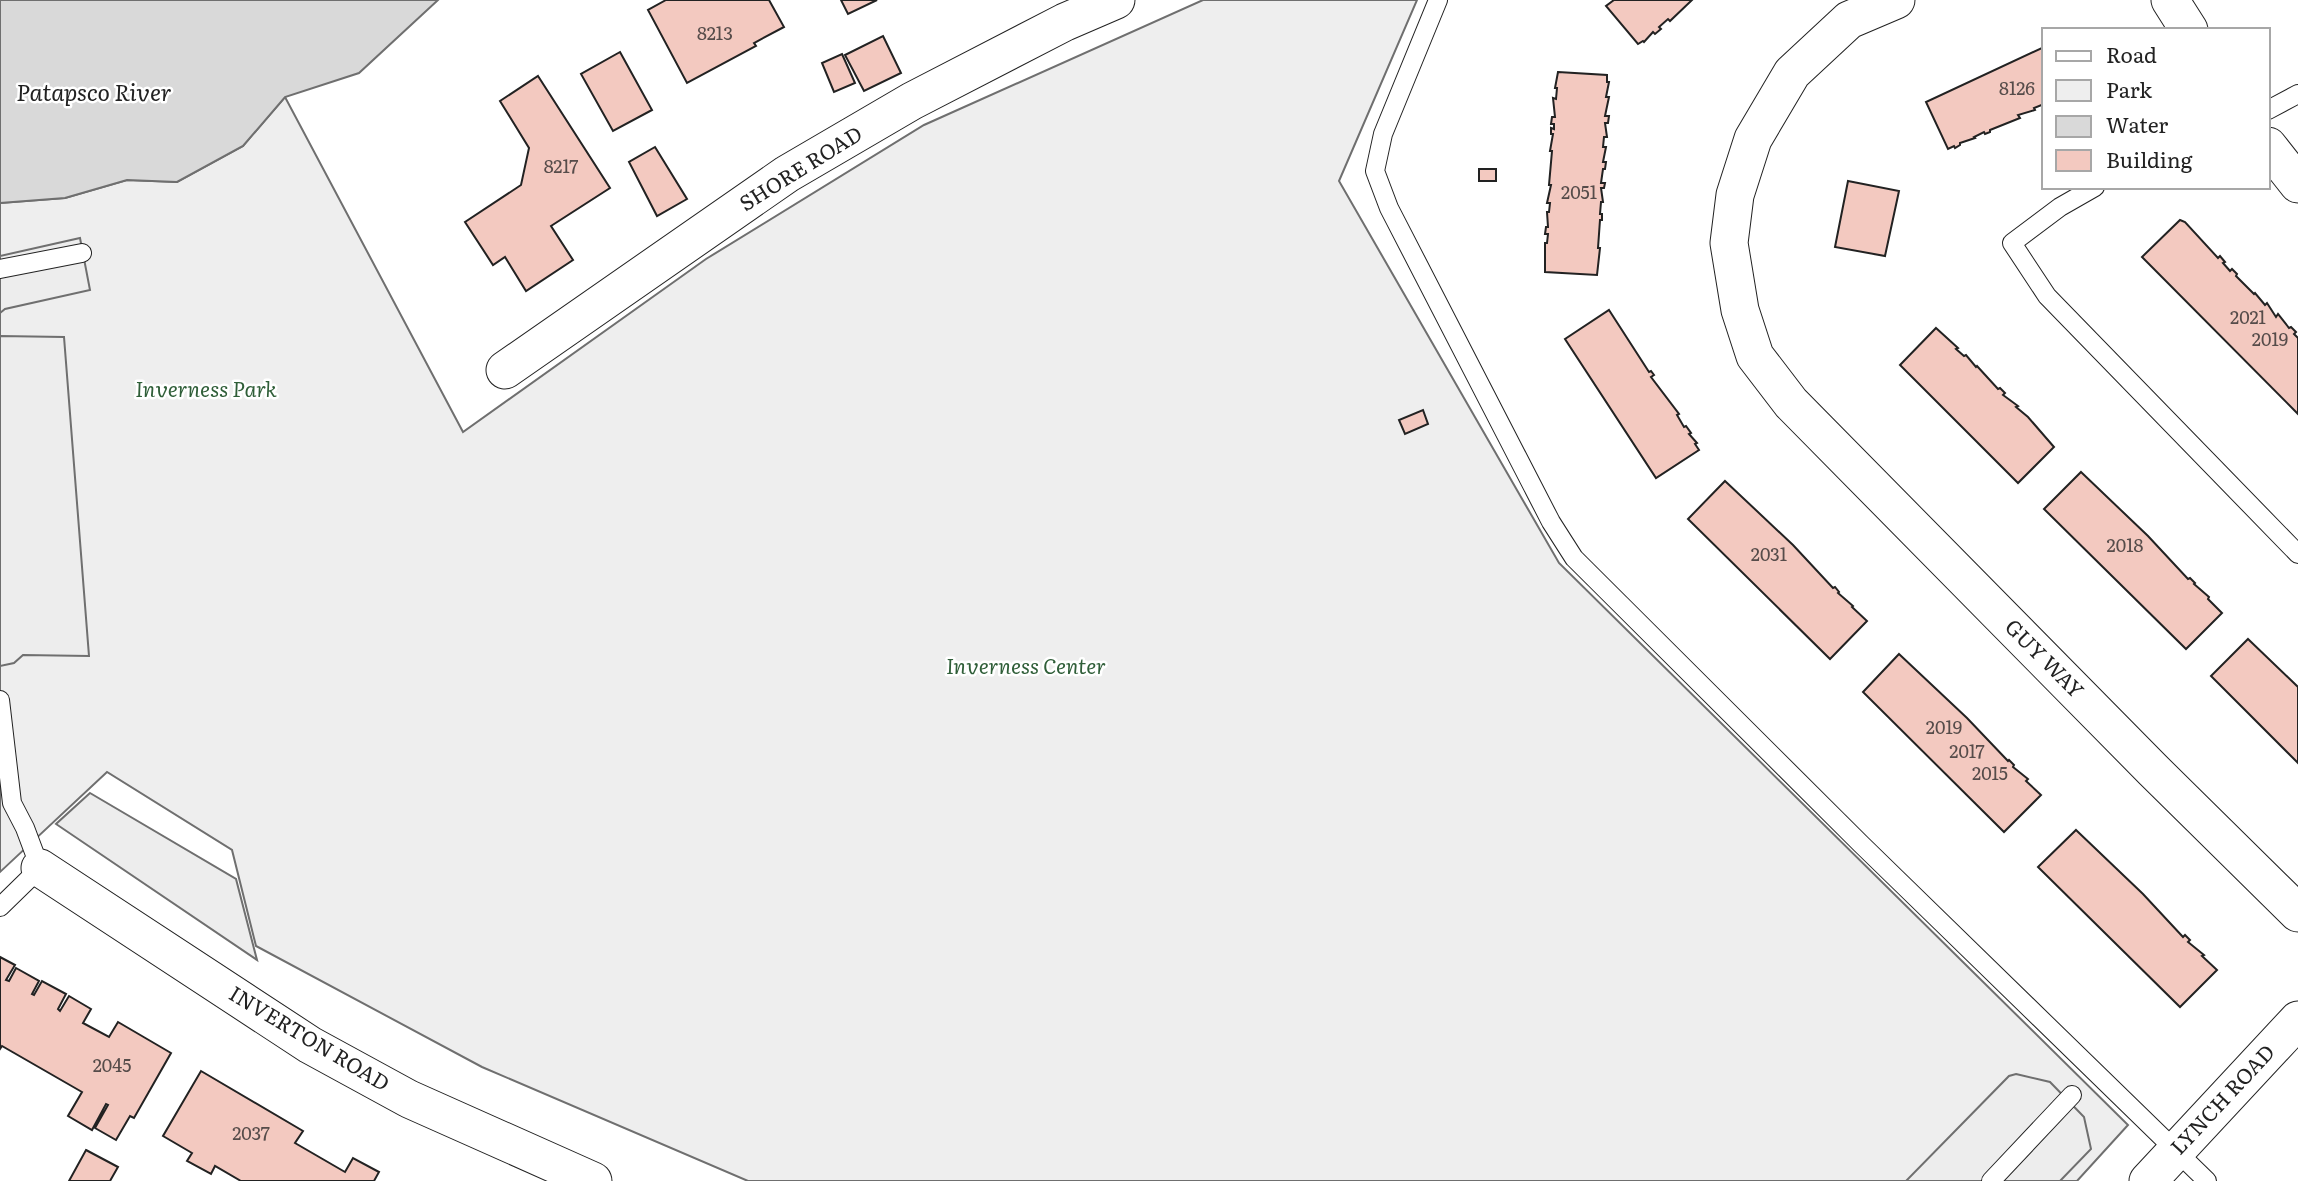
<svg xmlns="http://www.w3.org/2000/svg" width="2298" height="1181" font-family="Literata,serif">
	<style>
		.green { fill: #eee; stroke: #6f6f6f; stroke-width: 2 }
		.parking { fill: #ededed; stroke: #6f6f6f; stroke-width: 2 }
		.water { fill: #d9d9d9; stroke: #6f6f6f; stroke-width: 2 }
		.building { fill: #f3c9c0; stroke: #222; stroke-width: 2 }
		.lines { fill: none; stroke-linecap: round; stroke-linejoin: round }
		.service-casing { stroke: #222; stroke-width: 20 }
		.minor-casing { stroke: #222; stroke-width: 39 }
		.service { stroke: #fff; stroke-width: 18 }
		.minor { stroke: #fff; stroke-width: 37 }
		.labels { text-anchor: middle; stroke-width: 5; stroke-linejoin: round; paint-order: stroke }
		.number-label { font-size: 18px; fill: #564c4a }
		.street-label { font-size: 21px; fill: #222; stroke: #fff }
		.park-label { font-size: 21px; font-style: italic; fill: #2f5e38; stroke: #fff }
		.water-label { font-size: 23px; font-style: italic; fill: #222; stroke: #fff }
	</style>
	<rect width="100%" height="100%" fill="#fff"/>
	<!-- green -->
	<polygon class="green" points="1203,0 1417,0 1339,181 1559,563 2128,1125 2077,1181 748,1181 482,1067 256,946 232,850 107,772 0,872 0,203 65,198 127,180 177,182 243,146 285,97 463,432 706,259 924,125"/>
	<!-- parking -->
	<g class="parking">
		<polygon points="80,238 90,290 5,309 0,313 0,256"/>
		<polygon points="0,336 64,337 89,656 23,655 14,663 0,666"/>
		<polygon points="90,793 236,879 257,960 56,824"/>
		<polygon points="2016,1074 2050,1082 2084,1117 2091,1149 2060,1181 1906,1181 2009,1076"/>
	</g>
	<!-- water -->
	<polygon class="water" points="0,0 438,0 359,73 285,97 243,146 177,182 127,180 65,198 0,203"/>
	<!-- building -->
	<g class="building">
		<polygon points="666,0 769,0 784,27 754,43 756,46 687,83 648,10"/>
		<polygon points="841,0 877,0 848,14"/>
		<polygon points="1614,0 1692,0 1670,21 1668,19 1659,27 1661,29 1655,34 1653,32 1644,42 1643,41 1638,44 1606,6"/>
		<polygon points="883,36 901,73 864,91 845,55"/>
		<polygon points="2044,47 2044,106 2044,104 2034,108 2035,110 2018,115 2020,118 1990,130 1990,132 1985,134 1984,132 1974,137 1975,138 1960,143 1960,145 1955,148 1954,146 1948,149 1926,102"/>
		<polygon points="620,52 652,110 613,131 581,74"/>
		<polygon points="842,54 855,83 834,92 822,63"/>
		<polygon points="1558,72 1607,75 1607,82 1609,82 1606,97 1609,97 1605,116 1609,116 1608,123 1605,123 1607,137 1604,137 1603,147 1606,147 1603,162 1606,162 1605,169 1603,169 1601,183 1605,183 1604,188 1601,188 1603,202 1601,202 1600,214 1602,214 1602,220 1600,220 1598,248 1600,248 1597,275 1545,272 1545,243 1547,243 1548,234 1545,234 1546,227 1548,227 1547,212 1549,212 1550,203 1547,203 1551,185 1549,185 1552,151 1550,151 1553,134 1551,134 1551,128 1554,129 1554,124 1551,124 1552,117 1555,117 1553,98 1556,99 1557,88 1555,88"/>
		<polygon points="538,76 610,188 551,226 573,260 526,291 505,257 493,265 465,222 521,185 529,148 500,101"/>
		<polygon points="655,147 687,199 657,216 629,162"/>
		<rect x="1479" y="169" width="17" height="12"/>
		<polygon points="1848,181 1899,191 1885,256 1835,247"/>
		<polygon points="2180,220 2185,222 2218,258 2220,256 2225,262 2223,263 2230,271 2232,269 2237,274 2236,276 2254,294 2255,293 2265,305 2267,303 2276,317 2278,314 2289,328 2291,327 2296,332 2294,334 2298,338 2298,414 2142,257"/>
		<polygon points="1609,310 1649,372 1651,371 1654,375 1651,377 1679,414 1677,415 1684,427 1686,426 1691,433 1689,434 1697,443 1695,444 1699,450 1656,478 1565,339"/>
		<polygon points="1936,328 1958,348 1956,349 1964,356 1966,355 1976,367 1977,366 1998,389 2000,388 2005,393 2003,395 2018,406 2016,407 2028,417 2054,447 2018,483 1900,365"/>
		<polygon points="1423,410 1428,424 1405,434 1399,420"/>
		<polygon points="2081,472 2148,536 2188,579 2190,578 2195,583 2194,584 2209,597 2208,599 2222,613 2186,649 2044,509"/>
		<polygon points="1725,481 1793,545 1833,588 1835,587 1839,592 1838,593 1853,606 1852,607 1867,621 1830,659 1688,519"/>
		<polygon points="2248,639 2298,687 2298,763 2211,676"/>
		<polygon points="1899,654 1967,718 2008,761 2009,760 2014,765 2013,767 2028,779 2026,781 2041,795 2004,832 1863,692"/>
		<polygon points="2076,830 2143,894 2183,937 2185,935 2190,940 2188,942 2204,955 2202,956 2217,970 2180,1007 2038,867"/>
		<polygon points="0,957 15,965 6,980 9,981 16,968 39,981 32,994 34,995 42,981 66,994 58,1009 60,1011 69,996 91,1009 83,1023 109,1037 118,1022 171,1053 134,1118 130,1116 116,1140 95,1128 108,1105 106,1104 92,1130 68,1116 82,1092 2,1046 0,1049"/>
		<polygon points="201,1071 303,1131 295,1143 345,1172 353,1158 379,1172 374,1181 241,1181 215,1166 211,1174 187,1161 192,1153 163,1136"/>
		<polygon points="86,1150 118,1167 110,1181 69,1181"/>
	</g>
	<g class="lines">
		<!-- service casing -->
		<g class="service-casing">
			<g id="service">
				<polyline points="1438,0 1383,134 1375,171 1389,208 1551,522 1574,558 1861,844 2207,1181"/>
				<polyline points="2268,110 2298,94"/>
				<polyline points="2095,187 2060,207 2012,243 2047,296 2298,554"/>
				<polyline points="0,269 82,253"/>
				<polyline points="0,700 12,803 25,828 40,868 0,907"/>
				<polyline points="1991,1181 2072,1095"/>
			</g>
		</g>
		<!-- minor casing -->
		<g class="minor-casing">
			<g id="minor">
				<polyline points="1896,0 1849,20 1792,73 1753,139 1735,195 1729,243 1740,310 1755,356 1791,403 2153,770 2298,913"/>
				<polyline points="2170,0 2189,30"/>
				<polyline points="2268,146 2298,184"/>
				<polyline points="505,370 787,174 912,101 1065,22 1116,0"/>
				<polyline points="40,868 310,1045 409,1099 593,1181"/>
				<polyline points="2148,1181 2298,1020"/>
			</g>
		</g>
		<!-- service -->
		<use href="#service" class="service"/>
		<!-- minor -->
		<use href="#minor" class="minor"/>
	</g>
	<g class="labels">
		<!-- number labels -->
		<g class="number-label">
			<text x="715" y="40">8213</text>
			<text x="2017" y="95">8126</text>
			<text x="561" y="173">8217</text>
			<text x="1579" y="199">2051</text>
			<text x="2248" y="324">2021</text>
			<text x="2270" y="346">2019</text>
			<text x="2125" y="552">2018</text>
			<text x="1769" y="561">2031</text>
			<text x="1944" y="734">2019</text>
			<text x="1967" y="758">2017</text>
			<text x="1990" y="780">2015</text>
			<text x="112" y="1072">2045</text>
			<text x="251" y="1140">2037</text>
		</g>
		<!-- street labels -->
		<g class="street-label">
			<text transform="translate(801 169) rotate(-32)" y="7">SHORE ROAD</text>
			<text transform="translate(2044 659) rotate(45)" y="7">GUY WAY</text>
			<text transform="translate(309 1039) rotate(31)" y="7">INVERTON ROAD</text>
			<text transform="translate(2223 1100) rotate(-47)" y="7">LYNCH ROAD</text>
		</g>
		<!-- park labels -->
		<g class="park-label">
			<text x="206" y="397">Inverness Park</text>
			<text x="1026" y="674">Inverness Center</text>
		</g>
		<!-- water labels -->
		<g class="water-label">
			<text x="94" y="101">Patapsco River</text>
		</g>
	</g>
	<!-- legend -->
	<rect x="2042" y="28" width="228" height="161" fill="#ffffff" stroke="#a7a7a7" stroke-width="2"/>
	<rect x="2056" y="51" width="35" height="10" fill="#ffffff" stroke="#a7a7a7" stroke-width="2"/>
	<text x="2106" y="63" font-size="21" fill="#222222">Road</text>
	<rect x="2056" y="80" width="35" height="21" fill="#eeeeee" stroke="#a7a7a7" stroke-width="2"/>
	<text x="2106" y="98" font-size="21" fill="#222222">Park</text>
	<rect x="2056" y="116" width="35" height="21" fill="#d9d9d9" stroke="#a7a7a7" stroke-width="2"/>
	<text x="2106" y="133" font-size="21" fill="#222222">Water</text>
	<rect x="2056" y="150" width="35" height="21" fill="#f3c9c0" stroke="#a7a7a7" stroke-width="2"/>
	<text x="2106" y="168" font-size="21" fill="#222222">Building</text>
</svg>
